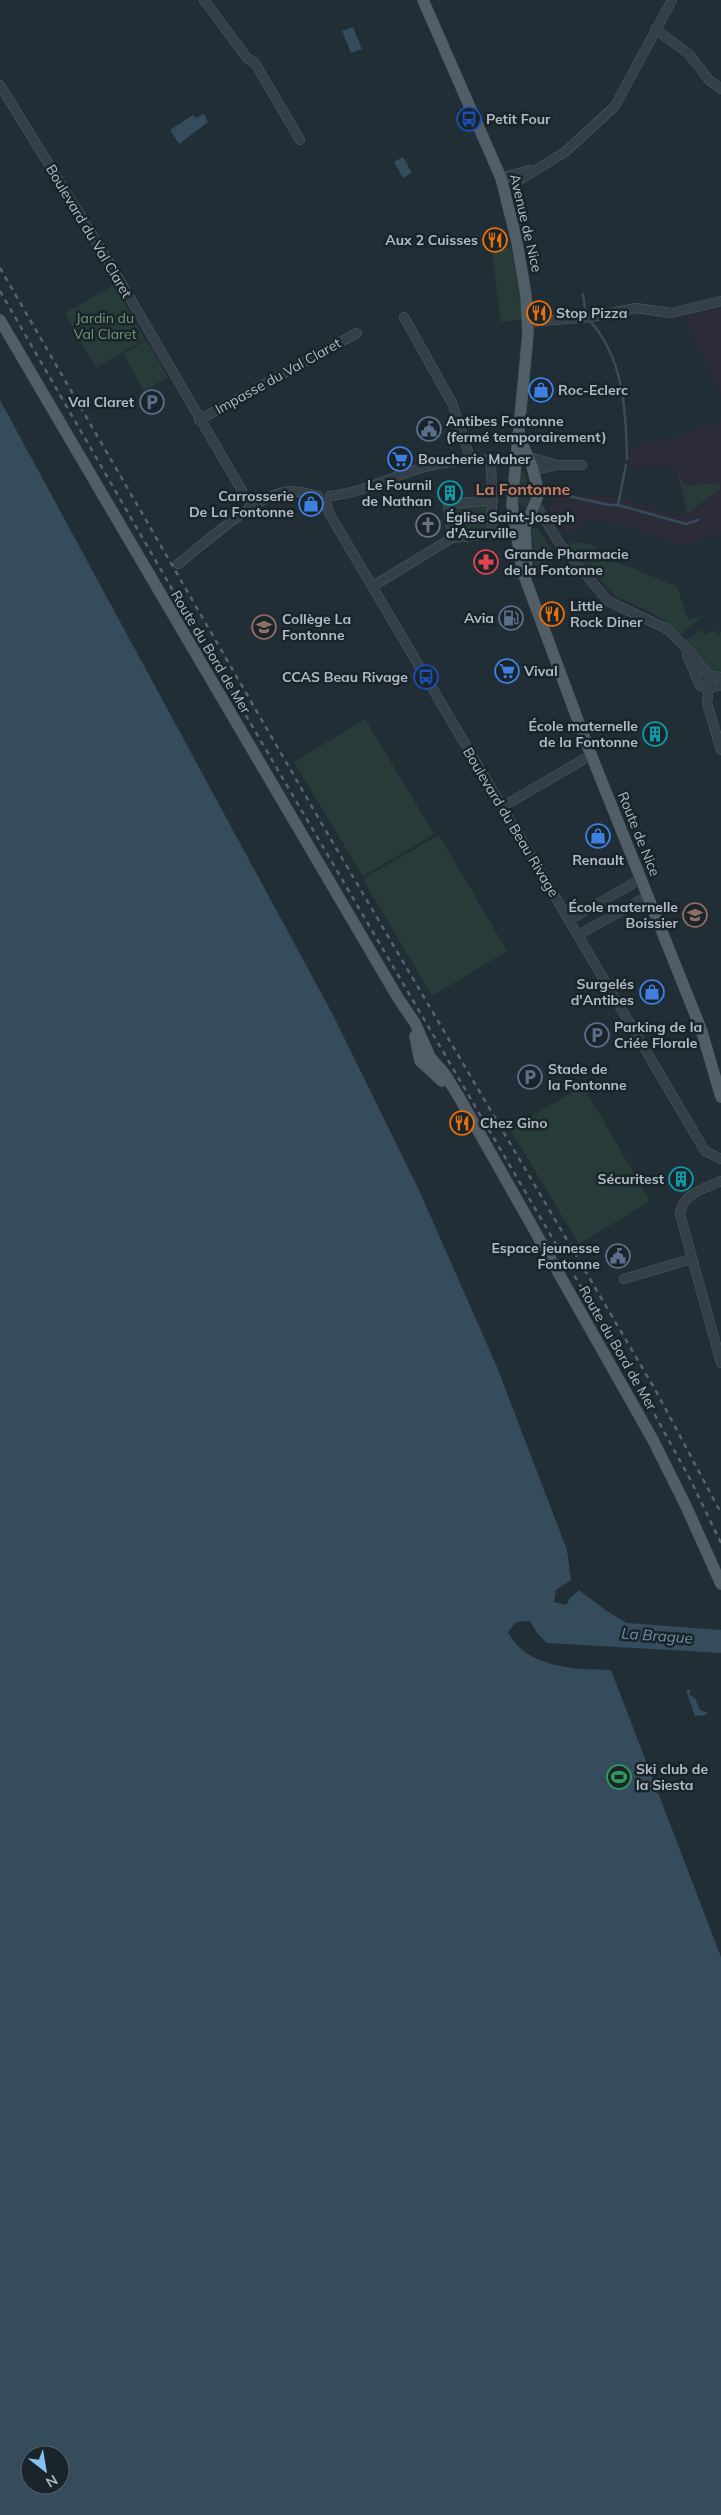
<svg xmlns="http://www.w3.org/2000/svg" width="721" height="2515" font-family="Mulish,sans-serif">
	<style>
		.medical { fill: #2c2c38 }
		.green { fill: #273c39 }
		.water { fill: #354c5c; fill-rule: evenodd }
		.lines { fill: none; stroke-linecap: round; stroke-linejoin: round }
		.stream { stroke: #354c5c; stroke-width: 2.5 }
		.minor-casing { stroke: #525d64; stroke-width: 10 }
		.major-casing { stroke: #414b53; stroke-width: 12 }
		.minor { stroke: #343f47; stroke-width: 9 }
		.major { stroke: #525e67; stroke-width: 11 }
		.rail { stroke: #56646e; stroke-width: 2.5; stroke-dasharray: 5 5; stroke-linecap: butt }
		.labels { text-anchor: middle; stroke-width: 5; stroke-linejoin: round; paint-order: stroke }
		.poi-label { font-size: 14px; font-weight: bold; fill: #afbac3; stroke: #1a242b; text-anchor: start }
		.street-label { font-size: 14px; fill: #afbac3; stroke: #1a242b }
		.park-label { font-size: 14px; fill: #6f9771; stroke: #1a242b }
		.water-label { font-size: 15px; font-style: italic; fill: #7091a6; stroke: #1a242b }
		.quarter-label { font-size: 16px; font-weight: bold; fill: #cd7c60; stroke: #1a242b }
	</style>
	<rect width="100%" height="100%" fill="#212e36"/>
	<!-- medical -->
	<g class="medical">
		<polygon points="721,307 721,396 686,317"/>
		<polygon points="721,421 721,532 682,546 639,530 590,519 568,534 549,510 555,491 577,495 617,497 674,515 683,517 687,515 673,466 628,466 629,448 665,441"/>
	</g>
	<!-- green -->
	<g class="green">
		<polygon points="511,246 523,319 501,322 492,254"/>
		<polygon points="114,285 145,339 96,368 65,313"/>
		<polygon points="146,340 168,377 144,391 123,354"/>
		<polygon points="677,470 685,486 716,483 719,484 720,489 688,513"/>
		<polygon points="522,471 525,472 530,497 526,508 519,504 518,475"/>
		<polygon points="488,504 489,531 456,534 454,507"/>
		<polygon points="532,528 537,528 558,559 540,566 541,570 534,571"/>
		<polygon points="583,542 596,547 594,552 677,587 688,620 705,615 681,634 658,616 614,595 567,544"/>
		<polygon points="702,629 705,635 715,630 717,635 721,632 721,674 707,670 687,640"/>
		<polygon points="365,719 434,834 363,876 294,762"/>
		<polygon points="439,835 507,951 432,996 363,879"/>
		<polygon points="583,1086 650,1201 579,1244 510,1129"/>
	</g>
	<!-- water -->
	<g class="water">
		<polygon points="353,27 362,49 351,53 342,31"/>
		<polygon points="204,114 208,122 179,144 170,130 193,115 196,118"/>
		<polygon points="403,157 412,173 403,178 394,162"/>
		<path d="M 0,400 L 332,1013 L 419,1190 L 497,1367 L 567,1550 L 571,1580 L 556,1590 L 554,1602 L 566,1605 L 570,1598 L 579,1590 L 608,1612 L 627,1623 L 721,1630 L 721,1653 L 547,1643 L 537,1633 L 530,1621 L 516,1622 L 508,1632 C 527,1669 575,1669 611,1670 L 721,1957 L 721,2515 L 0,2515 ZM 30,2455 L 60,2455 L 60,2485 L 30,2485 Z"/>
		<polygon points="686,1690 691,1690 689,1695 695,1698 700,1710 708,1713 705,1715 695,1716"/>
	</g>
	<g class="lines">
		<!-- stream -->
		<g class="stream">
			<polyline points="583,294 586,315"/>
			<path d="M 589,320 C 624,358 626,410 627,459"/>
			<polyline points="559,494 609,505 618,505 626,465"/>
			<polyline points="618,505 686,524 698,520"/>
		</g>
		<!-- minor casing -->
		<g class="minor-casing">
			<g id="minor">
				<polyline points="204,0 247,58 255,63 300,140"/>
				<polyline points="655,29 689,54 709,80 721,89"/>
				<polyline points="0,85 112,267 252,508"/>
				<polyline points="501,178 530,170"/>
				<polyline points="505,189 565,152 615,106 672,0"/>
				<polyline points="404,317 452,403 471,461"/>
				<polyline points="528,322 591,317 636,308 671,313 721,301"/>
				<polyline points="199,420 357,333"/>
				<polyline points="529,457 557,465"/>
				<path d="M 491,461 C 492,485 491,510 493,534 L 452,538 L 448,504 L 493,500"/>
				<polyline points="533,470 557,465 582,465"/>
				<path d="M 330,496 C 362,493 391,477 421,468 C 451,460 486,458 517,462"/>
				<polyline points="326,502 329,513 705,1151 721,1159"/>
				<polyline points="536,505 560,544 608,601 667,629 689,651 709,676 721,677"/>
				<path d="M 178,564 C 202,545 253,500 280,493 C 293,489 306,493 318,496"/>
				<polyline points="373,586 452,538"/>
				<polyline points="687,655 700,686 707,689 721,685"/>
				<polyline points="710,677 707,703 721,750"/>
				<polyline points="502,807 591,755"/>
				<polyline points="569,920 641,879"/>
				<polyline points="578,935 648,896"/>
				<path d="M 721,1181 C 703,1189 683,1193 680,1214 L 721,1363"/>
				<polyline points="624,1279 691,1259"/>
			</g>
		</g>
		<!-- major casing -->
		<g class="major-casing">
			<g id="major">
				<polyline points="423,0 501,178 517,242 526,296 528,333 512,504 522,570 586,742 701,1029 721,1097"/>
				<polyline points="0,320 398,998 415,1023 430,1057 444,1073 459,1097 653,1440 685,1504 721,1584"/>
				<polyline points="520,439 532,466 539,493 525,528 527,572"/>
				<polyline points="415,1036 420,1061 442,1081"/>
			</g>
		</g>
		<!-- minor -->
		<use href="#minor" class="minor"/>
		<!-- major -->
		<use href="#major" class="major"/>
		<!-- rail -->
		<g class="rail">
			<polyline points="0,268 326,831 656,1391 721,1513"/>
			<polyline points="0,291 187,615 638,1384 691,1481 721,1543"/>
		</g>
	</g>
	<!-- icons -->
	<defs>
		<g id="bus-ring" transform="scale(1.25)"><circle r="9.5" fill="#1a242b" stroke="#1a4fb4" stroke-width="1.5"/><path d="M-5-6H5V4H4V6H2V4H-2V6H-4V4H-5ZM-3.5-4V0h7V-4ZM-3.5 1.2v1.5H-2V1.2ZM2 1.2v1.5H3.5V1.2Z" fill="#1a4fb4"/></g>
		<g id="restaurant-ring" transform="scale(1.25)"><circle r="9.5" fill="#1a242b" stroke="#e8710a" stroke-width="1.5"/><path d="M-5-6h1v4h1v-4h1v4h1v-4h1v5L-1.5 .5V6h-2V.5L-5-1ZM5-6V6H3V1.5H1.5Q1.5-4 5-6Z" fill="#e8710a"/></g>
		<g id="shop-ring" transform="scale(1.25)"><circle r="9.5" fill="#1a242b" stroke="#3f7fe0" stroke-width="1.5"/><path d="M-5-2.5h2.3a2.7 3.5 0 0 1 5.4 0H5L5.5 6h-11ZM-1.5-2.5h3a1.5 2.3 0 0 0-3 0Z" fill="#3f7fe0"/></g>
		<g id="parking-ring" transform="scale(1.25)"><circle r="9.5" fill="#1a242b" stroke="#5c6f8a" stroke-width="1.5"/><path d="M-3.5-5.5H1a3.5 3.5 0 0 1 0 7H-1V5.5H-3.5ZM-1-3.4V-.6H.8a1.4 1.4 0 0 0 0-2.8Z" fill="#5c6f8a"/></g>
		<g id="civic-ring" transform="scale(1.25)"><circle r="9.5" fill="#1a242b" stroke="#5c6f8a" stroke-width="1.5"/><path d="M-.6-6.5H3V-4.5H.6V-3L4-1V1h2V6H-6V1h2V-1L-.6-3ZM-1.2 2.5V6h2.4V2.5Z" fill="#5c6f8a"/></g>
		<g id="supermarket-ring" transform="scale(1.25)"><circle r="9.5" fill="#1a242b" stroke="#3f7fe0" stroke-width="1.5"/><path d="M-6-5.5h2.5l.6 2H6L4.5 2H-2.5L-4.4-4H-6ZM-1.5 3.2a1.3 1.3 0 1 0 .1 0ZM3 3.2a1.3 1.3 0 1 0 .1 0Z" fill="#3f7fe0"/></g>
		<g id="building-ring" transform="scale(1.25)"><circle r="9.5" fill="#1a242b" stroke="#0f9aa8" stroke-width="1.5"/><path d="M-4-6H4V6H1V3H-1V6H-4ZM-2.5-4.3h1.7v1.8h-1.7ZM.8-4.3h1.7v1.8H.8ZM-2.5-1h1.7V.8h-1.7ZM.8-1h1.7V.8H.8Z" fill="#0f9aa8"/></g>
		<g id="church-ring" transform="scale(1.25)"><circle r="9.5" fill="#1a242b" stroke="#6b7280" stroke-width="1.5"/><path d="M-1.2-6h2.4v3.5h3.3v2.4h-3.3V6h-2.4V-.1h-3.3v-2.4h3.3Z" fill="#6b7280"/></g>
		<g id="pharmacy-ring" transform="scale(1.25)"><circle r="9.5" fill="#1a242b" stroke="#e0444e" stroke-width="1.5"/><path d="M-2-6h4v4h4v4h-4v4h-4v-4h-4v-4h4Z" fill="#e0444e"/></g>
		<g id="fuel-ring" transform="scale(1.25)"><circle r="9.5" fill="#1a242b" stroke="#5c6f8a" stroke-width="1.5"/><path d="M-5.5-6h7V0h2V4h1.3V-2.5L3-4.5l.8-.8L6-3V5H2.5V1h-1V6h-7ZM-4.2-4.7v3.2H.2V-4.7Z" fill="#5c6f8a"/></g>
		<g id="school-ring" transform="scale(1.25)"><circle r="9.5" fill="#1a242b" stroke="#8d6e63" stroke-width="1.5"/><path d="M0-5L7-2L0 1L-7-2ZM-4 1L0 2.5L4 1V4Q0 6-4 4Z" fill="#8d6e63"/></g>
		<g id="stadium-ring" transform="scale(1.25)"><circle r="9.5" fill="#1a242b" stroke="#2e9e5b" stroke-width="1.5"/><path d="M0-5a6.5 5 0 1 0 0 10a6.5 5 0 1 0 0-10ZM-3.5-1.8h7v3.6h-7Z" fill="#2e9e5b"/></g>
	</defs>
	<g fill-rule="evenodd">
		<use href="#bus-ring" x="469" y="119"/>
		<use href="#restaurant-ring" x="495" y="240"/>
		<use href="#restaurant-ring" x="539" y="313"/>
		<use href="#shop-ring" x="541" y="390"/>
		<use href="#parking-ring" x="152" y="402"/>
		<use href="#civic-ring" x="429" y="429"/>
		<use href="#supermarket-ring" x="400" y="459"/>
		<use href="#building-ring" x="450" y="493"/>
		<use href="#shop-ring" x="311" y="504"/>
		<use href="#church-ring" x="428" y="525"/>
		<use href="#pharmacy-ring" x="486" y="562"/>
		<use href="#restaurant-ring" x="552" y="614"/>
		<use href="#fuel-ring" x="511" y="618"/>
		<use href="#school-ring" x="264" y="627"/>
		<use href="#supermarket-ring" x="507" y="671"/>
		<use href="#bus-ring" x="426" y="677"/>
		<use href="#building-ring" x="655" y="734"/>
		<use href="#shop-ring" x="598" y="836"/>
		<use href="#school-ring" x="695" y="915"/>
		<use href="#shop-ring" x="652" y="992"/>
		<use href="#parking-ring" x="597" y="1035"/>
		<use href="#parking-ring" x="530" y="1077"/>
		<use href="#restaurant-ring" x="462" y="1123"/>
		<use href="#building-ring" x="681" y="1179"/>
		<use href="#civic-ring" x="618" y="1256"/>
		<use href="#stadium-ring" x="619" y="1777"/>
	</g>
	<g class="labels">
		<!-- poi labels -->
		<g class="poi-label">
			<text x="486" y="124">Petit Four</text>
			<text x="478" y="245" text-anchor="end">Aux 2 Cuisses</text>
			<text x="556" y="318">Stop Pizza</text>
			<text x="558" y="395">Roc-Eclerc</text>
			<text x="134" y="407" text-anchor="end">Val Claret</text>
			<text x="446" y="426">Antibes Fontonne<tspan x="446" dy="16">(fermé temporairement)</tspan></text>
			<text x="418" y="464">Boucherie Maher</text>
			<text x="432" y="490" text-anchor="end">Le Fournil<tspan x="432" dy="16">de Nathan</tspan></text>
			<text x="294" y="501" text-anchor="end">Carrosserie<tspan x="294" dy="16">De La Fontonne</tspan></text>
			<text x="446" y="522">Église Saint-Joseph<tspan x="446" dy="16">d'Azurville</tspan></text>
			<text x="504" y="559">Grande Pharmacie<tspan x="504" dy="16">de la Fontonne</tspan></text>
			<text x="570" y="611">Little<tspan x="570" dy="16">Rock Diner</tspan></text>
			<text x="494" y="623" text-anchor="end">Avia</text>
			<text x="282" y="624">Collège La<tspan x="282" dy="16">Fontonne</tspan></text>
			<text x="524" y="676">Vival</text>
			<text x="408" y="682" text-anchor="end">CCAS Beau Rivage</text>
			<text x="638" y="731" text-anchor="end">École maternelle<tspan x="638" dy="16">de la Fontonne</tspan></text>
			<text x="598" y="865" text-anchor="middle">Renault</text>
			<text x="678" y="912" text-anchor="end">École maternelle<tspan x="678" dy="16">Boissier</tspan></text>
			<text x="634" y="989" text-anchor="end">Surgelés<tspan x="634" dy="16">d'Antibes</tspan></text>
			<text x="614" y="1032">Parking de la<tspan x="614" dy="16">Criée Florale</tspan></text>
			<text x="548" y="1074">Stade de<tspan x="548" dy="16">la Fontonne</tspan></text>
			<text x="480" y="1128">Chez Gino</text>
			<text x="664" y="1184" text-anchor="end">Sécuritest</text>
			<text x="600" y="1253" text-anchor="end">Espace jeunesse<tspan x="600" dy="16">Fontonne</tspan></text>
			<text x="636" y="1774">Ski club de<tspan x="636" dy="16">la Siesta</tspan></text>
		</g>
		<!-- street labels -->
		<g class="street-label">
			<text transform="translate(526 223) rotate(77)" y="5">Avenue de Nice</text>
			<text transform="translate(89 231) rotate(59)" y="5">Boulevard du Val Claret</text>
			<text transform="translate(278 376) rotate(-29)" y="5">Impasse du Val Claret</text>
			<text transform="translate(211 652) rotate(59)" y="5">Route du Bord de Mer</text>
			<text transform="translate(511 822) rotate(59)" y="5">Boulevard du Beau Rivage</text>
			<text transform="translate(639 834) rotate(68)" y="5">Route de Nice</text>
			<text transform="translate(618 1348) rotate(60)" y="5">Route du Bord de Mer</text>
		</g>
		<!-- park labels -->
		<g class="park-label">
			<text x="105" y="323">Jardin du<tspan x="105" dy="16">Val Claret</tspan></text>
		</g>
		<!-- water labels -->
		<g class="water-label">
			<text transform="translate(657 1636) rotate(4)" y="5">La Brague</text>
		</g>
		<!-- quarter labels -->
		<g class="quarter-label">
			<text x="523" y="495">La Fontonne</text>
		</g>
	</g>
	<!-- north arrow -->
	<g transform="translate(45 2470) rotate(149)"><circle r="24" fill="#1a242b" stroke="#566068"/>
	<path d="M0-4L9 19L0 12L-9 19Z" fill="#85c2f2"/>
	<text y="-8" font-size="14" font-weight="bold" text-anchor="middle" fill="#afbac3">N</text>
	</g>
</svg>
